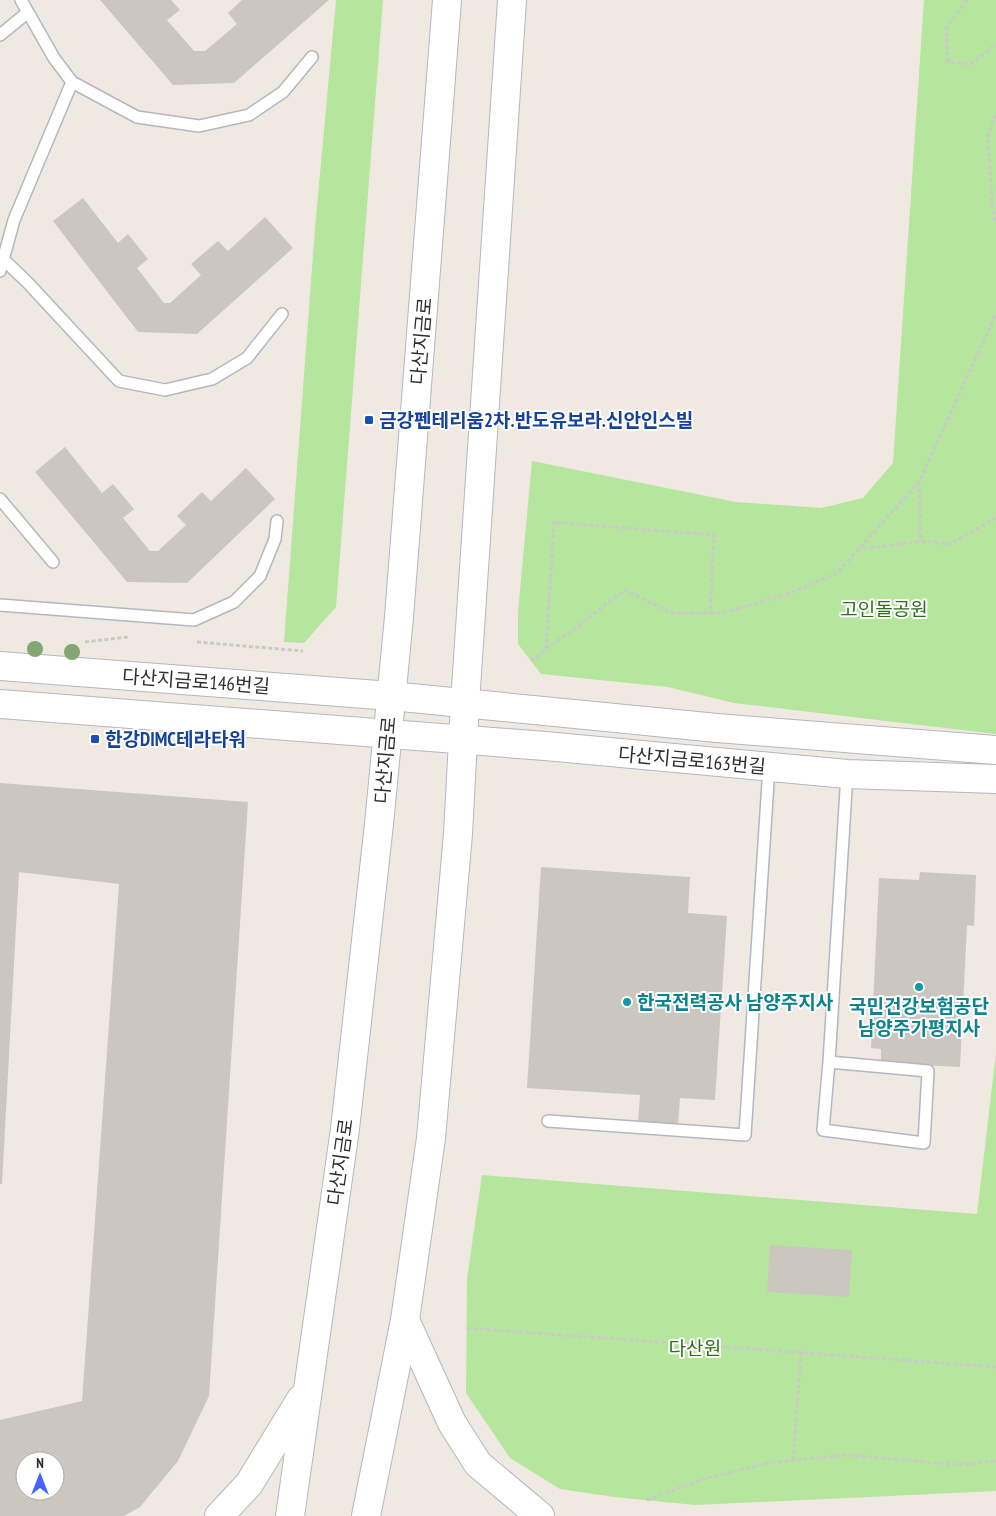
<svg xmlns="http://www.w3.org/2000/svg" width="996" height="1516" font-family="'PT Sans Narrow','Noto Sans KR',sans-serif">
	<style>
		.green { fill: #b6e59e }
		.building { fill: #cbc7bf; fill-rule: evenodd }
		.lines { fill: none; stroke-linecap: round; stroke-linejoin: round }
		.lane-casing { stroke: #b4b7c1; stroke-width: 14 }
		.secondary-casing { stroke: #b4b7c1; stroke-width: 30 }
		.path { stroke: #c9c9c9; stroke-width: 3; stroke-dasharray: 4 2.5; stroke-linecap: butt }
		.lane { stroke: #fff; stroke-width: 11 }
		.secondary { stroke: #fff; stroke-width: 28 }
		.tree { fill: #84a574 }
		.transit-dot { fill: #1a4fb4; stroke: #fff; stroke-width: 2 }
		.culture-dot { fill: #0f9aa8; stroke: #fff; stroke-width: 2 }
		.labels { text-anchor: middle; stroke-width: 4; stroke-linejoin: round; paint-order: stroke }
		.street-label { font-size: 19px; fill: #2e2e2e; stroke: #fff }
		.transit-label { font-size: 19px; font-weight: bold; fill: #164399; stroke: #fff; text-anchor: start }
		.park-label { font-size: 19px; fill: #2c6e1b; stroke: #fff }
		.culture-label { font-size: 19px; font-weight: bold; fill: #0d838f; stroke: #fff; text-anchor: start }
	</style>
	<rect width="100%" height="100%" fill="#efe9e1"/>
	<!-- green -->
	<g class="green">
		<polygon points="336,0 383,0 336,607 304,643 284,642 315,228"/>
		<polygon points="924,0 996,0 996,734 734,703 668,687 541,674 518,644 518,612 532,461 736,502 821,508 863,498 893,463"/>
		<polygon points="996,1053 996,1491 695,1505 614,1497 560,1489 510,1458 466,1393 467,1279 482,1175 977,1214"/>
	</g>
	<!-- building -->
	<g class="building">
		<polygon points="100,0 171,0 180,10 167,20 194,51 205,51 237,24 228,13 242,0 329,0 234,83 173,85"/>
		<polygon points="83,198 118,243 128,234 148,259 137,268 164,303 170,303 201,275 191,264 218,241 228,251 265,217 293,248 197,334 138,332 53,221"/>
		<polygon points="65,447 102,493 113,484 134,509 123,518 150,551 158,551 186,525 177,516 202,492 211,501 246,468 275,499 187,583 127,582 35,472"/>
		<path d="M 0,783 L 248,802 L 209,1396 L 178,1461 L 140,1507 L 124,1516 L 0,1516 L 0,1420 L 82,1401 L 119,884 L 19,872 L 2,1184 L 0,1184 ZM 25,1461 L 55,1461 L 55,1491 L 25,1491 Z"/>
		<polygon points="541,867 690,877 688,913 727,916 715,1100 680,1098 678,1126 638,1123 640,1095 527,1088"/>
		<polygon points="920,872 976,875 974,926 967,925 960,1067 881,1063 881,1049 871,1048 879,878 919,880"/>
		<polygon points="770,1245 852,1250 849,1297 767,1292"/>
	</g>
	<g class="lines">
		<!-- lane casing -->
		<g class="lane-casing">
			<g id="lane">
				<polyline points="21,0 54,58 72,82 137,117 199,126 249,115 283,92 312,57"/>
				<polyline points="0,35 27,13"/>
				<polyline points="3,259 28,283 119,381 165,390 212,379 247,358 282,314"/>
				<polyline points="0,271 14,220 72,82"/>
				<polyline points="0,499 53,562"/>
				<polyline points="0,605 194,620 234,602 260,576 275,539 277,521"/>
				<polyline points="829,1062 928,1071 924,1143 823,1130 829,1062 847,774"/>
				<polyline points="548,1121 745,1135 769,767"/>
			</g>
		</g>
		<!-- secondary casing -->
		<g class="secondary-casing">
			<g id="secondary">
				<polyline points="0,666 391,696 717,728 996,750"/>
				<polyline points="0,704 545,746 847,774 996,779"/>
				<polyline points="405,1320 452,1423 478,1464 540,1516"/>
				<polyline points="219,1516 249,1484 301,1399"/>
				<polyline points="290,1516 345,1129 379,824 399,617 447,0"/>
				<polyline points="366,1516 405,1320 431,1138 458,834 465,703 512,0"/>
			</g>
		</g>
		<!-- path -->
		<g class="path">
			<polyline points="967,0 946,29 948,62 971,64 996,44"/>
			<polyline points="996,115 988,134 992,203 996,224"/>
			<polyline points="919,482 921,541"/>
			<polyline points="857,550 921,541 950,544 996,518"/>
			<polyline points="85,642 129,637"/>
			<polyline points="197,642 303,651"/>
			<polyline points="546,649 554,522 714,535 710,613"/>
			<polyline points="531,661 625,590 672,613 723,613 785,595 837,573 919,482 996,314"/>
			<polyline points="467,1328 996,1367"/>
			<polyline points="793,1460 801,1353"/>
			<polyline points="647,1500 701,1480 767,1463 846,1455 959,1465 996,1461"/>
		</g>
		<!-- lane -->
		<use href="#lane" class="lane"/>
		<!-- secondary -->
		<use href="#secondary" class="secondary"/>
	</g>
	<!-- trees -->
	<g class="tree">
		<circle cx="35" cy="649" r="8"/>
		<circle cx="72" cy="652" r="8"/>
	</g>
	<!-- markers -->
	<g class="transit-dot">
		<rect x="364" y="415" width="10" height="10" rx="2.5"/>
		<rect x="90" y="734" width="10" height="10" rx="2.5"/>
	</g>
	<g class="culture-dot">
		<circle cx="919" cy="987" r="5"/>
		<circle cx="627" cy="1002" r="5"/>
	</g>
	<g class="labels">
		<!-- street labels -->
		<g class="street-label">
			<text transform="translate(421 341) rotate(-85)" y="7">다산지금로</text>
			<text transform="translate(196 681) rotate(4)" y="7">다산지금로146번길</text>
			<text transform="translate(385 760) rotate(-85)" y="7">다산지금로</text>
			<text transform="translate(692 760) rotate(5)" y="7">다산지금로163번길</text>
			<text transform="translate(340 1162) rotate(-82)" y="7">다산지금로</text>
		</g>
		<!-- transit labels -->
		<g class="transit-label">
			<text x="379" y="427">금강펜테리움2차.반도유보라.신안인스빌</text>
			<text x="105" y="746">한강DIMC테라타워</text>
		</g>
		<!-- park labels -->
		<g class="park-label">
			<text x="884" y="616">고인돌공원</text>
			<text x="695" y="1355">다산원</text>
		</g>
		<!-- culture labels -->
		<g class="culture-label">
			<text x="637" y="1009">한국전력공사 남양주지사</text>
			<text x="919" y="1013" text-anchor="middle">국민건강보험공단<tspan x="919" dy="22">남양주가평지사</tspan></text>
		</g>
	</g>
	<!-- north arrow -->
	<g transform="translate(40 1476)"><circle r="24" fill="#ffffff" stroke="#ababab"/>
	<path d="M0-4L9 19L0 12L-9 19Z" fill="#4264fb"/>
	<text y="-8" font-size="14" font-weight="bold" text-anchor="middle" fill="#2e2e2e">N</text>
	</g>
</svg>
